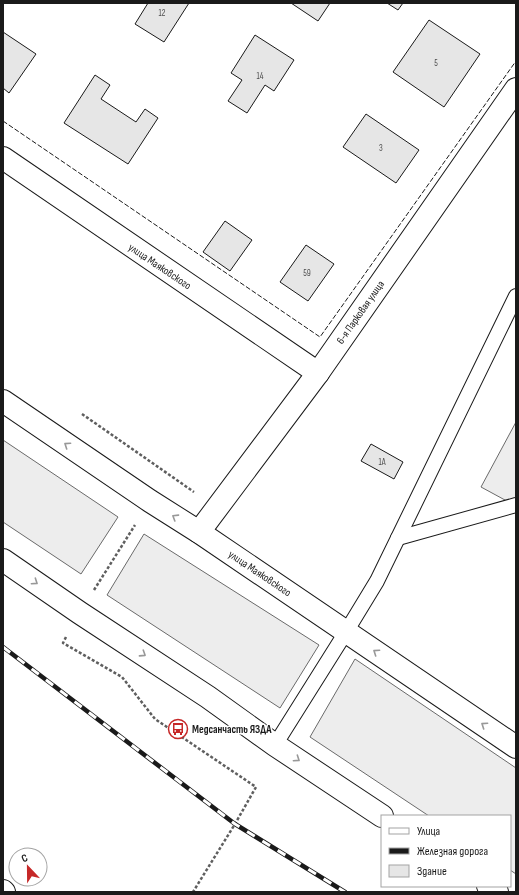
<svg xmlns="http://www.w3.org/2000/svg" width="519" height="895" font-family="'Sofia Sans Condensed',sans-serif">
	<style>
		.built { fill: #ededed; stroke: #6a6a6a }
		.building { fill: #e6e6e6; stroke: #1a1a1a }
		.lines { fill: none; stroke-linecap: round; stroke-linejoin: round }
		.lane-casing { stroke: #1a1a1a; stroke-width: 16 }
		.street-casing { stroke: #1a1a1a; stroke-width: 24 }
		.secondary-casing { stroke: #1a1a1a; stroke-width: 24 }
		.path { stroke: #5f5f5f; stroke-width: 2.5; stroke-dasharray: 3 2; stroke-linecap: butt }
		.lane { stroke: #fff; stroke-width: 14 }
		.street { stroke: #fff; stroke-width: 22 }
		.secondary { stroke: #fff; stroke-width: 22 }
		.rail-casing { stroke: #1a1a1a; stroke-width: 4.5 }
		.rail { stroke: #fff; stroke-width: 3; stroke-dasharray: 9; stroke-linecap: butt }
		.fence { stroke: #1a1a1a; stroke-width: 1; stroke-dasharray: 5 2; stroke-linecap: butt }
		.oneway { stroke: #989898 }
		.labels { text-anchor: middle; stroke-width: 3; stroke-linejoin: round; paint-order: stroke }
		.number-label { font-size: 9px; fill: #4d4d4d }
		.street-label { font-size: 11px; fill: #1a1a1a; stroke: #fff }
		.poi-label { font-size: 11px; font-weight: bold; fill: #1a1a1a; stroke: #fff; text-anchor: start }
	</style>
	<rect width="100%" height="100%" fill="#fff"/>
	<!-- built -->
	<g class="built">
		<polygon points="516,422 516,506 481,487"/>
		<polygon points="3,440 118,517 81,574 3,522"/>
		<polygon points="144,534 319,645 280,708 107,595"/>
		<polygon points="355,659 516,768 516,874 510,870 510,816 429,816 310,737"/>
	</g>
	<!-- building -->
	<g class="building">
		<polygon points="148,3 189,3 164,42 135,24"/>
		<polygon points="291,3 330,3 318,21"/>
		<polygon points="387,3 403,3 398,10"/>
		<polygon points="429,20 480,54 444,107 393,72"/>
		<polygon points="3,32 36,54 9,93 3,88"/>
		<polygon points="255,35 294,60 274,91 265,85 247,113 228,101 242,80 231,73"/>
		<polygon points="95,75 110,85 101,99 136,122 145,109 158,118 128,164 64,123"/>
		<polygon points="366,114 419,150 396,183 343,147"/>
		<polygon points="225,221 252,240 230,271 203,252"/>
		<polygon points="306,245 334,264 308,301 280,282"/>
		<polygon points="371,444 403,462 394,479 361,461"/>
	</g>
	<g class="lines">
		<!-- lane casing -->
		<g class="lane-casing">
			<g id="lane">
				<polyline points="398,538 516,505"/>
				<polyline points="275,745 346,632 377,581 516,296"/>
			</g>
		</g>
		<!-- street casing -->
		<g class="street-casing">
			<g id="street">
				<polyline points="3,158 318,373"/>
				<polyline points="199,532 318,373 516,89"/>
				<polyline points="3,891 4,892"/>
			</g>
		</g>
		<!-- secondary casing -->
		<g class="secondary-casing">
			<g id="secondary">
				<polyline points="3,401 150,501 199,532 516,747"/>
				<polyline points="3,560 80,613 208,697 275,745 382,816"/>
				<polyline points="488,886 497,892"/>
			</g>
		</g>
		<!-- path -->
		<g class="path">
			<polyline points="82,414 194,492"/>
			<polyline points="94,590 135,525"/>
			<polyline points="66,637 63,643 122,677 155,719 256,787 235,824 193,892"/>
		</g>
		<!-- lane -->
		<use href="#lane" class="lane"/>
		<!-- street -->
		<use href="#street" class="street"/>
		<!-- secondary -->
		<use href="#secondary" class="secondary"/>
		<!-- rail casing -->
		<g class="rail-casing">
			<polyline id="rail" points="3,647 235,824 345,892"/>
		</g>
		<!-- rail -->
		<use href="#rail" class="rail"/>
		<!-- fence -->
		<polyline class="fence" points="3,121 320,337 516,61"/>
	</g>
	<!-- one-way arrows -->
	<defs><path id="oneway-chevron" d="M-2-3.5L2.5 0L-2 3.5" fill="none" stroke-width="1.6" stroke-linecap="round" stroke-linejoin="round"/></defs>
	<g class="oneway">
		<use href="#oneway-chevron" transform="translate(67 445) rotate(-146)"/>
		<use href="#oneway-chevron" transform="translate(175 517) rotate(-148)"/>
		<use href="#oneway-chevron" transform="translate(35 582) rotate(34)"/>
		<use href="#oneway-chevron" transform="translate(376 652) rotate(-146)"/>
		<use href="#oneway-chevron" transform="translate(143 654) rotate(33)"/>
		<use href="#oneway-chevron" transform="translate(484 725) rotate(-146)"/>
		<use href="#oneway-chevron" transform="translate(297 759) rotate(34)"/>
	</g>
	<!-- icons -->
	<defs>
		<g id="bus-ring" transform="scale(1)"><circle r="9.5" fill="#fff" stroke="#c62828" stroke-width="1.5"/><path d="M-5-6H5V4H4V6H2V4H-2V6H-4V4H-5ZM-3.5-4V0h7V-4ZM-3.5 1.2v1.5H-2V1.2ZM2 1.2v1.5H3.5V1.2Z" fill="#c62828"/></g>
	</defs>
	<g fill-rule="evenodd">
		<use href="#bus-ring" x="178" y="729"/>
	</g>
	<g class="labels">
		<!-- number labels -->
		<g class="number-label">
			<text x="162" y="16">12</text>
			<text x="436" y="66">5</text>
			<text x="260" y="79">14</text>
			<text x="381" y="151">3</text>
			<text x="307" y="276">59</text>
			<text x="382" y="465">1А</text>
		</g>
		<!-- street labels -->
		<g class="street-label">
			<text transform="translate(160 266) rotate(34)" y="4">улица Маяковского</text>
			<text transform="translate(360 312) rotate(-55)" y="4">6-я Парковая улица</text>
			<text transform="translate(260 573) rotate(34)" y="4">улица Маяковского</text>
		</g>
		<!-- poi labels -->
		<g class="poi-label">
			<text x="192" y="733">Медсанчасть ЯЗДА</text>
		</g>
	</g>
	<!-- border -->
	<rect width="519" height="895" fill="none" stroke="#1a1a1a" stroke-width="8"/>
	<!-- legend -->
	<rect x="381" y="815" width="130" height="72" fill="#ffffff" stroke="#a3a3a3"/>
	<rect x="389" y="828" width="20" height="6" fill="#ffffff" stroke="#a3a3a3"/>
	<text x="417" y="835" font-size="12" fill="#1a1a1a">Улица</text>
	<rect x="389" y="848" width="20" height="6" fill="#1a1a1a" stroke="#a3a3a3"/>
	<text x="417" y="855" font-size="12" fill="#1a1a1a">Железная дорога</text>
	<rect x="389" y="865" width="20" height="12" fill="#e6e6e6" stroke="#a3a3a3"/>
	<text x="417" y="875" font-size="12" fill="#1a1a1a">Здание</text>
	<!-- north arrow -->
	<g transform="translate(28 867) rotate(338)"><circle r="19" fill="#ffffff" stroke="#a3a3a3"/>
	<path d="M0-3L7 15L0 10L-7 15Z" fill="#c62828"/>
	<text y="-6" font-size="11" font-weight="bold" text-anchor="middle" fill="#1a1a1a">С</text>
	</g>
</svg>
